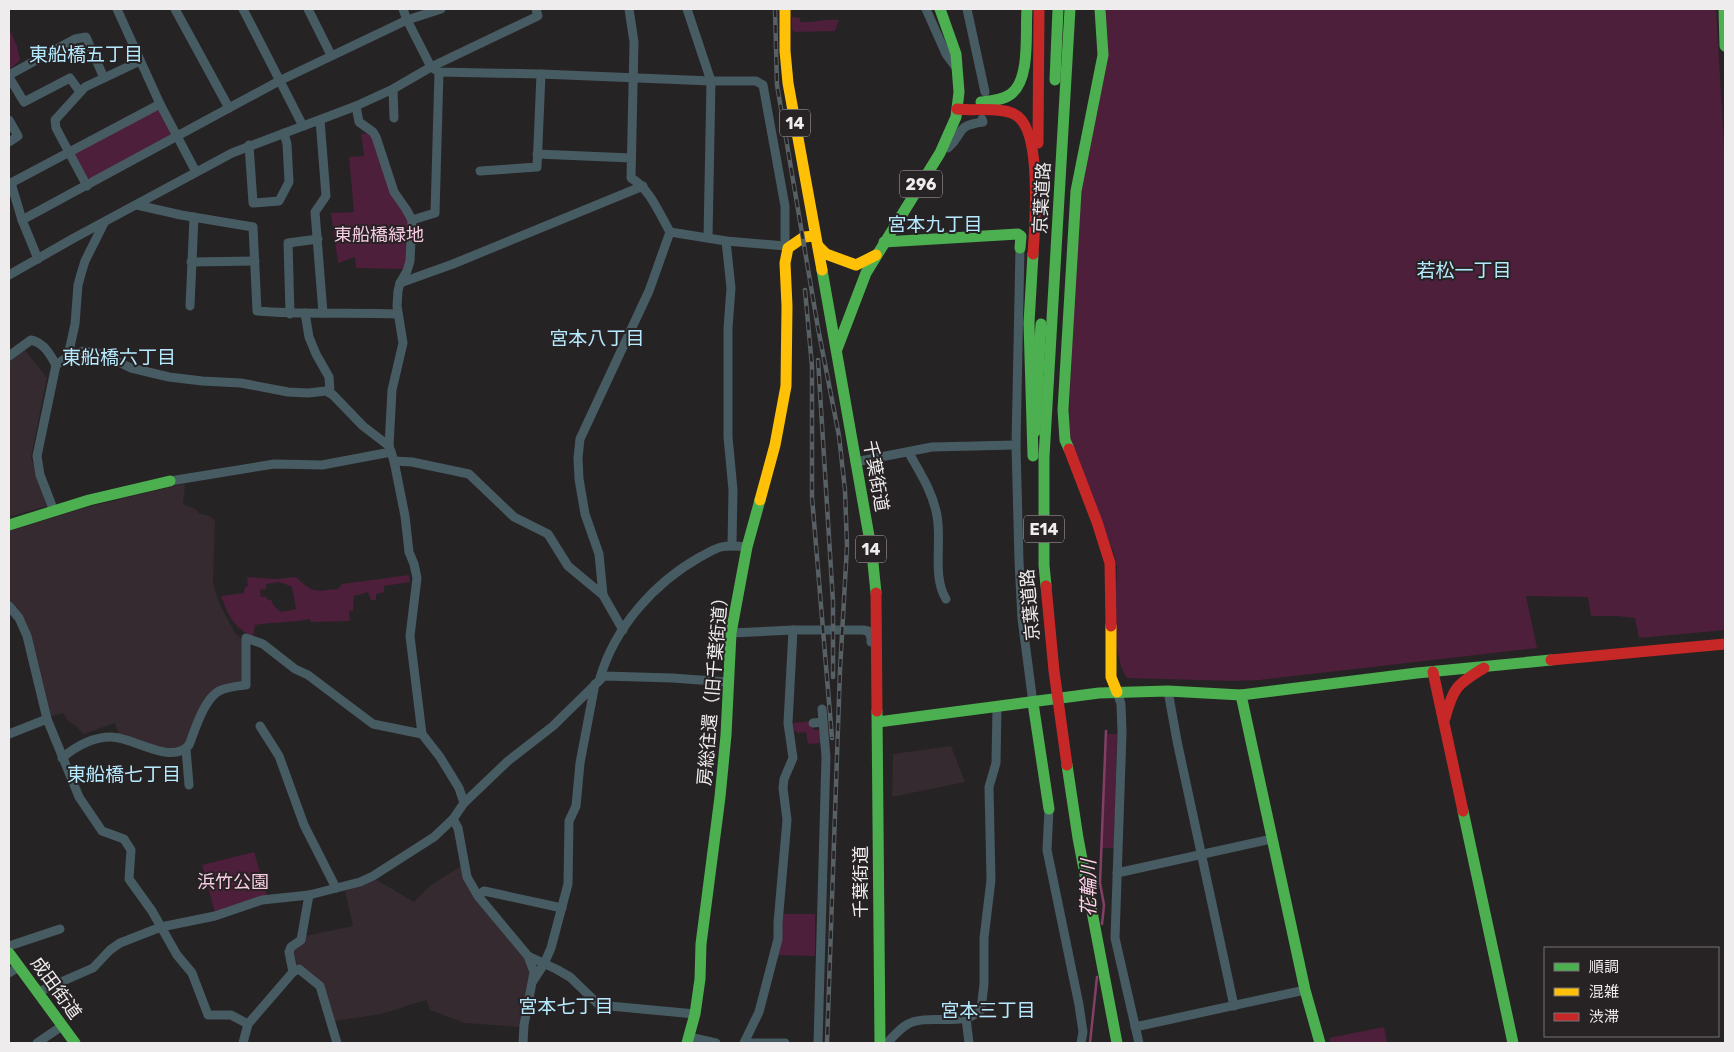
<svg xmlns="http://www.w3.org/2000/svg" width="1734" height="1052" font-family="Rubik,'Noto Sans JP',sans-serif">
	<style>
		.built { fill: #342a2f }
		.green { fill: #4d1f3a; fill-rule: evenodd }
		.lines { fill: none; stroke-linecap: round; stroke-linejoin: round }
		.stream { stroke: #823f66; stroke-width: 2.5 }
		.street { stroke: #475b62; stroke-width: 9 }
		.fast { stroke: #4caf50; stroke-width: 11 }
		.slow { stroke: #ffc107; stroke-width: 11 }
		.jam { stroke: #c62828; stroke-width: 11 }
		.rail-casing { stroke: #576065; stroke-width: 4.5 }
		.rail { stroke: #272224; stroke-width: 2.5; stroke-dasharray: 8; stroke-linecap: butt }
		.fast-bridge { stroke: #4caf50; stroke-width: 11 }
		.jam-bridge { stroke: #c62828; stroke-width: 11 }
		.labels { text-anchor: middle; stroke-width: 4; stroke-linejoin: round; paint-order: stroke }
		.shield { fill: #272224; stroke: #b3afb1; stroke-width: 1 }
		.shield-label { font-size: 16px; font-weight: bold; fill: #efecee }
		.street-label { font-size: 18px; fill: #efecee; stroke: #272224 }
		.park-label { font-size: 18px; fill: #f8cce2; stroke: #272224 }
		.neighbourhood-label { font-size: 19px; fill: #b5e9fd; stroke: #272224 }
		.water-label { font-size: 19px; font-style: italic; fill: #ffd3e9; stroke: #272224 }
	</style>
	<rect width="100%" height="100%" fill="#262324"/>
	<!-- built -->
	<g class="built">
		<polygon points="23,348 47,378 31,457 37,477 50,505 9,517 9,358"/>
		<polygon points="183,484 185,485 183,504 197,510 198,513 210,516 215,521 213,584 221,607 235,633 243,640 242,683 219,688 183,747 169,750 119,735 115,723 84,734 75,725 68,721 63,713 49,717 29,635 9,603 9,531 83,508"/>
		<polygon points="951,746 965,782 892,797 893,754"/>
		<polygon points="463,865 525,957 530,972 521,1025 519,1027 465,1023 430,1010 426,1000 381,1014 335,1021 332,1018 322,985 293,967 293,952 302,943 305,936 353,926 345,891 375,879 414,902 431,885"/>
	</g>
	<!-- green -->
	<g class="green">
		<path d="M 1106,9 L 1716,9 L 1725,163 L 1725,630 L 1639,638 L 1635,618 L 1617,616 L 1591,616 L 1588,597 L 1526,596 L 1537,648 L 1259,680 L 1234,681 L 1127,678 C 1111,658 1116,594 1117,567 L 1114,554 L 1068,437 L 1078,207 Z"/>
		<path d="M 792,17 L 800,18 L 800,22 C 812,23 826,19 839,20 L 835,31 L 794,32 L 792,30 Z"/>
		<polygon points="9,29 17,46 20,60 9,70"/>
		<polygon points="156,109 159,110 171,133 170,136 91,179 87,178 74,154"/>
		<polygon points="371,133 410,220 406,269 356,268 355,257 338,263 331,213 354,212 349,157 364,156 361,134"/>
		<path d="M 409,575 L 410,582 L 384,586 L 384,592 L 376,594 L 376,600 L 371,600 L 368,592 L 354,596 L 353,611 L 349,611 L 350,621 L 311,622 L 310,619 C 291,623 274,622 255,625 L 253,636 C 235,630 227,613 221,596 L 244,593 L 245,587 L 248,586 L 247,577 L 276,579 L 296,577 C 314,594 314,591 338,589 L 342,584 ZM 280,582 L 292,587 L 296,609 L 281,612 L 274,606 L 271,600 L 268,600 L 267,597 L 261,597 L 260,590 L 266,589 L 266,584 Z"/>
		<polygon points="812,721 813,730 820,730 822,743 808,744 806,732 797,733 797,731 794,731 793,723"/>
		<polygon points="1107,734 1117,734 1114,848 1102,848"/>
		<polygon points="254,852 267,895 215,913 202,865"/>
		<polygon points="782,914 815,914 815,956 777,955"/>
		<polygon points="1384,1027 1387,1043 1330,1043 1329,1038"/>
	</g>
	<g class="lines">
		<!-- stream -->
		<g class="stream">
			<polyline points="1102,924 1104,905 1100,883 1106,731"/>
			<polyline points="1090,1043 1097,977"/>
		</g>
		<!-- street -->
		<g class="street">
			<polyline points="117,9 160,104 196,172"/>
			<polyline points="175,9 229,108"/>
			<polyline points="243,9 303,126"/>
			<polyline points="308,9 331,55"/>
			<polyline points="403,9 407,20 431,67 439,72 541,74 711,81 756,81 763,85 785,206 785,246"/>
			<path d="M 629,9 L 634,42 L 631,178 C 650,189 659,213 670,232 L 726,241 L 785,246 L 788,248"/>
			<polyline points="687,9 711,81 708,238"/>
			<polyline points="926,9 946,54 955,66"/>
			<polyline points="967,9 985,92"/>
			<polyline points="9,75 75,39 86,37 104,78"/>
			<polyline points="9,77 24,102 70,78 80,92"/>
			<polyline points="393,89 394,118"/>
			<polyline points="356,106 359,122 373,132 376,137 394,192 406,209 412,220 410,261 407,271 400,283 398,291 397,306 403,343 392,390 389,446 394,461 405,516 409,552 414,564 417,578 410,636 422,734 440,757 459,788 464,803"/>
			<polyline points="9,120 18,136 9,142"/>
			<polyline points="320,120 326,196 315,212 323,313"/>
			<polyline points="249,145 253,203 279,201 289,182 287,144 284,133"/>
			<path d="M 948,148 C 965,133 954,126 983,122 L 982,119"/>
			<polyline points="537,154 631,158"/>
			<polyline points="480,171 537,167 541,74"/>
			<polyline points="11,183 22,220 38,259"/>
			<polyline points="9,184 160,104"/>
			<polyline points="87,186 56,128 55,120 85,87 140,61"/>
			<path d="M 137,205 L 181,215 L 253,227 L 257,311 C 304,315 351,312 398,314"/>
			<polyline points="22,220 279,81 407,20 441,9"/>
			<polyline points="412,220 435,213 439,72"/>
			<polyline points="726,241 731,288 728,328 728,437 733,490 732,546"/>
			<polyline points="1020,248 1016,445 1019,561 1022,619 1033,703"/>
			<polyline points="191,262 255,261"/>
			<polyline points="9,275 74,238 232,153 356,106 393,89 431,67 538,16 536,9"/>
			<polyline points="400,283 453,264 643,186"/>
			<polyline points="190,306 194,217"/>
			<polyline points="305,313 309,337 316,354 329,377 330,392"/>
			<polyline points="290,314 288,243 318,239"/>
			<path d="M 9,356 L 31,340 C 44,343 50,354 56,365"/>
			<polyline points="68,356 75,324 78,285 81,274 85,261 104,223"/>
			<path d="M 909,453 C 920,473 933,492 937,516 C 942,541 932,577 946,599"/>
			<polyline points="394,461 412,462 469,474 514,517 548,534 568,566 603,595 623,630"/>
			<polyline points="855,462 932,447 1016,445"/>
			<polyline points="170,481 274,464 322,465 391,452"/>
			<polyline points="54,511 40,475 37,456 56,365 72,354 85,351 104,355 131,368 169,377 202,381 241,383 288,392 308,393 326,391 333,395 363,426 389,446"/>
			<polyline points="603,595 599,554 585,514 579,479 578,458 580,439 649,291 670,232"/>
			<polyline points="9,606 19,618 27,636 47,719 79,797 102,831 124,839 131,850 129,879 152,911 177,955 192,973 208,1015 231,1015 248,1024"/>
			<polyline points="731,633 793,630 863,630 868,631 871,637 871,642"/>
			<path d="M 600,678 C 615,627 654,583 700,557 C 707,554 713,549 721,547 C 729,545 739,546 747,547"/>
			<polyline points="1168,691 1177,741 1234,1006"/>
			<polyline points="1117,692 1121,704 1122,733 1115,938 1139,1043"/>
			<polyline points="813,723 823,722"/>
			<polyline points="260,726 279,756 304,825 336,888"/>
			<polyline points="9,734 47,719"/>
			<polyline points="186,749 189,785"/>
			<path d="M 62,758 C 75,747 93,737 111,737 C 134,737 171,766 189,745 C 195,730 204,699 219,691 C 227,687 237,686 246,685 L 246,638 L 263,644 L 295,669 L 308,675 L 373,724 L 422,734"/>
			<polyline points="1049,809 1047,850 1079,1005 1083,1032 1081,1043"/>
			<polyline points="453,819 458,828 467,877 478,896 528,956 534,972 524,1025 523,1043"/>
			<polyline points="1117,873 1272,839"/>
			<polyline points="478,896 484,891 562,908"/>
			<polyline points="9,946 60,929"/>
			<polyline points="528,956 556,969 570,977 599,1005 695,1014"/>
			<polyline points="293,972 299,969 320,986 337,1043"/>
			<polyline points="9,973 19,967"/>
			<polyline points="533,981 544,964 551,948 568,884 569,821 576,806 580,763 595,684"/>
			<polyline points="38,992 93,968 110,950 120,943 161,927 215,916 262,900 309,895 360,882 373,876 434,837 453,819 464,803 508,761 553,726 604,676 672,678 728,682"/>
			<polyline points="966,1018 969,1043"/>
			<polyline points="1135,1027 1305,990"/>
			<polyline points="689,1037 716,1043"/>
			<polyline points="37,1043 62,1026"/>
			<polyline points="243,1043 248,1024 293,972 289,952 291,947 301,940 309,895"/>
			<polyline points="744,1043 759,1012 778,939 778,923 787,820 783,788 784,779 793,758 788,723 793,630"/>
			<polyline points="744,1043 785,1043"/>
			<polyline points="818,1043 826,757 822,709"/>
			<path d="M 887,1043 C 893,1037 899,1029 908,1024 C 930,1013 962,1028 981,1010 L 984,984 L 984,938 L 991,880 L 989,787 L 996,763 L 997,707"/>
		</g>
		<!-- fast -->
		<g class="fast">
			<polyline points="1724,9 1725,46"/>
			<path d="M 981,102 C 991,101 1003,100 1011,94 C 1031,79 1025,32 1027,9"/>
			<polyline points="884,242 1018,234 1021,236 1020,248"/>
			<polyline points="1033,254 1029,323 1033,456"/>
			<polyline points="822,270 872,553 876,593"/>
			<polyline points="837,349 866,273 940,153 956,117 959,92 956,54 940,9"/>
			<polyline points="1069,449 1065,440 1063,410 1076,191 1103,55 1100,9"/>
			<polyline points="9,525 89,500 170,481"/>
			<polyline points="1241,695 1305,990 1320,1043"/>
			<polyline points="1033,703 1049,809"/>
			<polyline points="877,711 880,1043"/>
			<polyline points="878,722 1099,693 1168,691 1241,695 1417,673 1551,660"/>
			<polyline points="1463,811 1513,1043"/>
			<polyline points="9,953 75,1043"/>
			<polyline points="687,1043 695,1014 700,979 701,944 720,797 726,735 731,633 747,547 760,500"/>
		</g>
		<!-- slow -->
		<g class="slow">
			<polyline points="785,9 785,51 788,83 822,270"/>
			<polyline points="818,246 826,254 856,265 876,255"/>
			<polyline points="760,500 775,445 786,386 787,306 785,263 788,248 804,237 815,236"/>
			<polyline points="1111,626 1111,677 1117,692"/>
		</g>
		<!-- jam -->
		<g class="jam">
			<path d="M 957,109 C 974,111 1000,107 1014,114 C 1043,127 1035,226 1033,254"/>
			<polyline points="1038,143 1039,9"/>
			<polyline points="1069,449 1097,522 1110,563 1111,626"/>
			<polyline points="876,593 877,711"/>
			<polyline points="1551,660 1725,644"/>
			<polyline points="1433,672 1463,811"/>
			<path d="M 1445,718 C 1453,688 1457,684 1484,668"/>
		</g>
		<!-- rail casing -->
		<g class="rail-casing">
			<g id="rail">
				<polyline points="775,9 777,85 818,328 839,436 845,490 847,546 840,670 827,1043"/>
				<polyline points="805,290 812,366 812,497 832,738"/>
				<polyline points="818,360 833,602 833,677"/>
			</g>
		</g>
		<!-- rail -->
		<use href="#rail" class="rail"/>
		<!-- fast-bridge -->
		<g class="fast-bridge">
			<polyline points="1055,80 1058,9"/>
			<polyline points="1035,432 1041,324"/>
			<polyline points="1046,586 1044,565 1044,457 1070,9"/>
			<polyline points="1067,765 1078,838 1117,1043"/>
		</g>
		<!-- jam-bridge -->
		<polyline class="jam-bridge" points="1046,586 1054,671 1067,765"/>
	</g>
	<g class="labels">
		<!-- shield labels -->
		<g class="shield">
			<rect x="780" y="109.5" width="30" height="27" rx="4"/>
			<rect x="900" y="170.5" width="42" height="27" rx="4"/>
			<rect x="1024" y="515.5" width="40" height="27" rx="4"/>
			<rect x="856" y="535.5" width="30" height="27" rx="4"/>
		</g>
		<g class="shield-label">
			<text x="795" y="129">14</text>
			<text x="921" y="190">296</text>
			<text x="1044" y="535">E14</text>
			<text x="871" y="555">14</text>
		</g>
		<!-- street labels -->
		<g class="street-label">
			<text transform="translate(1042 198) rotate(-87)" y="6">京葉道路</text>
			<text transform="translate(876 476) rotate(80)" y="6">千葉街道</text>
			<text transform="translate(1030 605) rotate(-95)" y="6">京葉道路</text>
			<text transform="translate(713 687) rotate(-85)" y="6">房総往還（旧千葉街道）</text>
			<text transform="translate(861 882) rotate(-90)" y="6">千葉街道</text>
			<text transform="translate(56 988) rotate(54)" y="6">成田街道</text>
		</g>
		<!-- park labels -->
		<g class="park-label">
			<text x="379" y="241">東船橋緑地</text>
			<text x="233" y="888">浜竹公園</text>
		</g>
		<!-- neighbourhood labels -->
		<g class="neighbourhood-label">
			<text x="86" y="61">東船橋五丁目</text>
			<text x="935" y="231">宮本九丁目</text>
			<text x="1464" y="277">若松一丁目</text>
			<text x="597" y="345">宮本八丁目</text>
			<text x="119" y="364">東船橋六丁目</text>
			<text x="124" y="781">東船橋七丁目</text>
			<text x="566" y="1013">宮本七丁目</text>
			<text x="988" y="1017">宮本三丁目</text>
		</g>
		<!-- water labels -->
		<g class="water-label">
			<text transform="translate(1088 888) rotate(-90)" y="7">花輪川</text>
		</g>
	</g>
	<!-- border -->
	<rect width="1734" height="1052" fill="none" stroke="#efecee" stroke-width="20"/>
	<!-- legend -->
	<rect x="1544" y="947" width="175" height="90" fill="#272224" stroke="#777375"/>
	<rect x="1554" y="963" width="25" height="8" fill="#4caf50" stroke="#777375"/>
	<text x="1589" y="972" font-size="15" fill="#efecee">順調</text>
	<rect x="1554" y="988" width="25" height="8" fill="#ffc107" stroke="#777375"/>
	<text x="1589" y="997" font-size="15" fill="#efecee">混雑</text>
	<rect x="1554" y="1013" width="25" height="8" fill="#c62828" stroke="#777375"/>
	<text x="1589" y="1022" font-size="15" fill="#efecee">渋滞</text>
</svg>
